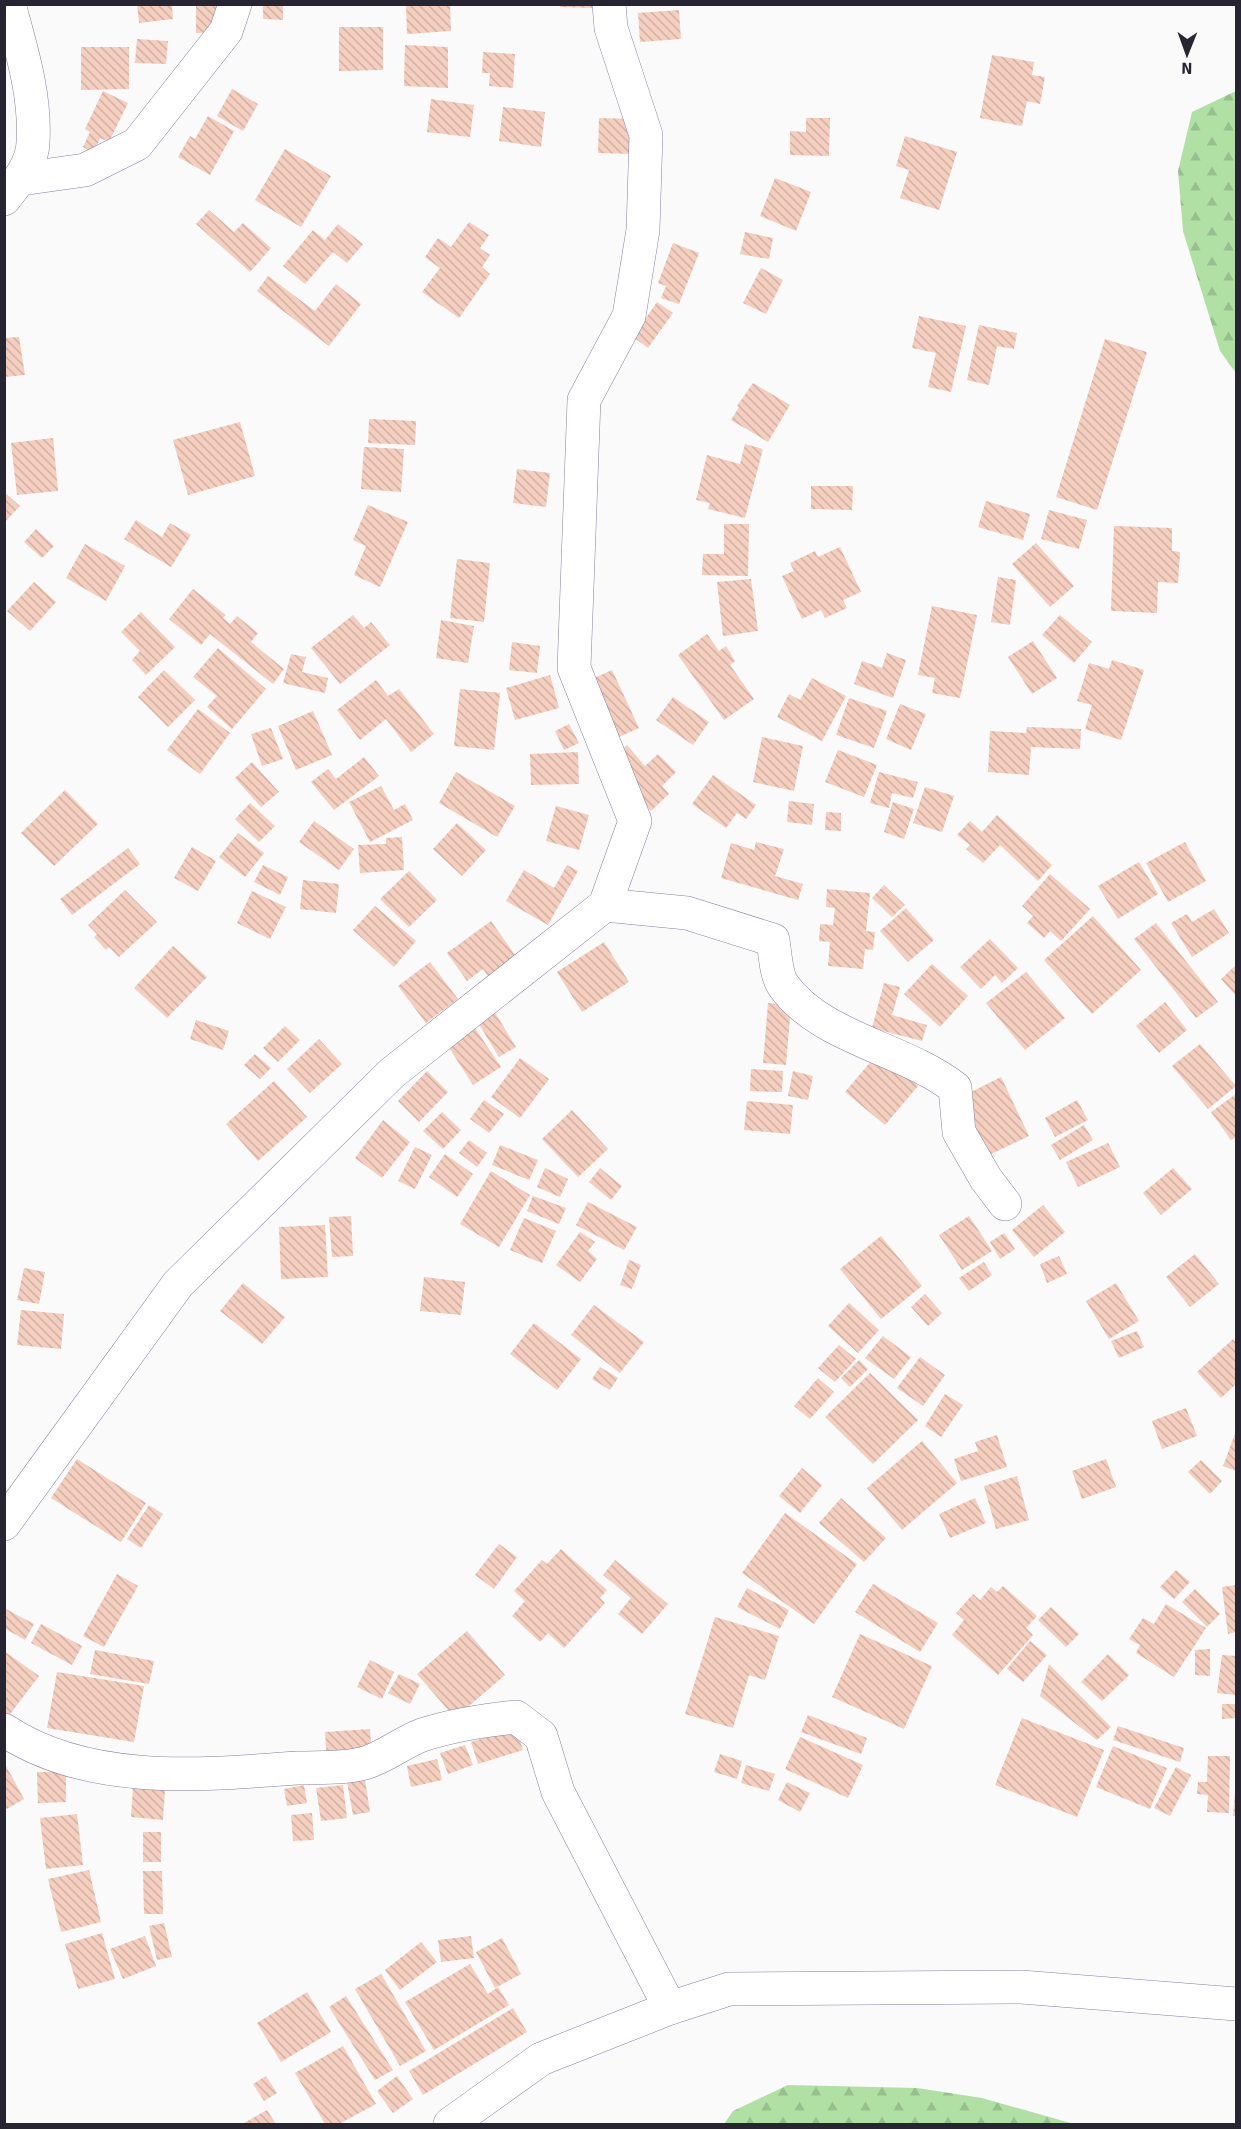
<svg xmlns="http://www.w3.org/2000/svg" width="1241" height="2129" font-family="Signika,sans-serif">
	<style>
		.forest { fill: url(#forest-firs) }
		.building { fill: url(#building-back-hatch) }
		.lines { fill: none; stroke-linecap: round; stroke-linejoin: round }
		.minor-casing { stroke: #8880a1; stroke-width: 34 }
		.minor { stroke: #fff; stroke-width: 33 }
	</style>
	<defs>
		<pattern id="forest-firs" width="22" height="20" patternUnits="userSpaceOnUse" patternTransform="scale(1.5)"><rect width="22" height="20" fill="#b1e0a5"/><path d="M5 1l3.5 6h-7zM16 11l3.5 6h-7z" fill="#98c08e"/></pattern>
		<pattern id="building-back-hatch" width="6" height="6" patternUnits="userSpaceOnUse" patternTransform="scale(1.5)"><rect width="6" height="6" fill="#f4cebe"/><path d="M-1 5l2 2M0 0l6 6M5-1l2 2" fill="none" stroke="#d1b1a4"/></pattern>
	</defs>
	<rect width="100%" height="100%" fill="#fafafa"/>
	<!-- forest -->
	<g class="forest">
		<polygon points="1236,91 1236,373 1220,351 1183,231 1178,171 1192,112"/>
		<polygon points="788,2085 917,2088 982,2098 1074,2124 724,2124 733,2111"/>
	</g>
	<!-- building -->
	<g class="building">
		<polygon points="137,4 172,4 173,19 139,23"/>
		<polygon points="196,4 217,4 217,32 196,33"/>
		<polygon points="263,4 283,4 283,20 263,19"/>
		<polygon points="560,4 592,4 592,8 560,7"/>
		<polygon points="406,5 450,5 451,31 407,34"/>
		<polygon points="679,10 681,39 640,42 638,13"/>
		<polygon points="339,27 383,27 383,70 339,71"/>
		<polygon points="137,39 168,41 166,64 135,63"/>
		<polygon points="405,45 448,47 448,88 404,86"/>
		<polygon points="81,47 129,47 129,89 81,90"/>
		<polygon points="483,52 515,54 513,88 489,86 490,73 482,73"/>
		<polygon points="992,55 1034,62 1032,75 1045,77 1040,104 1027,101 1022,126 980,118"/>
		<polygon points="232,89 258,104 243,131 217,116"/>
		<polygon points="103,91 128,103 109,142 100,138 93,153 83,147 90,132 85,129"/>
		<polygon points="431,99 474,105 470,137 427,132"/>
		<polygon points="503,107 545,112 541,147 499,141"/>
		<polygon points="208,116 234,131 210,175 178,157 190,136 195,139"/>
		<polygon points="599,118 635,119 634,154 598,153"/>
		<polygon points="806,118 830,118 829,156 790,155 790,131 806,132"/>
		<polygon points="905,136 957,152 939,210 900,198 909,170 896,166"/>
		<polygon points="285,149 331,176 301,227 255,200"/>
		<polygon points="775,178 811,192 796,231 760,216"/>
		<polygon points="209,210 234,232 243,223 271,248 250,272 196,224"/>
		<polygon points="469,222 489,235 480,248 490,255 482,267 490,274 459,318 422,292 440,268 425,257 438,238 451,247"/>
		<polygon points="338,224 363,244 347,263 333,252 305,284 283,266 313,230 325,240"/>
		<polygon points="745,232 773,238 769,259 740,254"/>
		<polygon points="673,243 699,253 679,304 661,298 666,286 658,283"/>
		<polygon points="761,268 783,280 766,314 743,303"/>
		<polygon points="268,276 315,311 336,284 361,304 329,346 257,291"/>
		<polygon points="657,302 673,313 648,348 633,337"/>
		<polygon points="919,316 966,326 951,392 928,387 936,353 912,348"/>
		<polygon points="979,325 1017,333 1014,349 997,346 989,385 967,380"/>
		<polygon points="19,337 25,375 4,377 4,338"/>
		<polygon points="1105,339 1147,352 1097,510 1056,497"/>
		<polygon points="753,383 790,405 768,442 731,420 739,407 737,406"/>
		<polygon points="369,419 416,421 415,445 368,443"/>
		<polygon points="240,422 255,476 188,495 173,440"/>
		<polygon points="53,438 58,491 17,495 11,443"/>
		<polygon points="745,444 763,449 745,518 708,509 710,503 696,500 707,455 740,464"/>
		<polygon points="364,447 404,449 401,492 361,489"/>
		<polygon points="517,469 550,473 546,507 513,503"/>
		<polygon points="811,486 853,486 852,510 811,509"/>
		<polygon points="4,492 20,506 4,523"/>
		<polygon points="986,501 1030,514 1023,540 978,527"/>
		<polygon points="368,505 408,522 380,587 354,575 366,546 353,540"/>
		<polygon points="1049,510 1087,520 1079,549 1041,539"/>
		<polygon points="136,520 162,537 170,523 191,535 171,567 124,539"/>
		<polygon points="724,524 749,524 748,576 702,575 703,554 724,554"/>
		<polygon points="1114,526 1172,528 1172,551 1180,552 1178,583 1158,582 1157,613 1111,611"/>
		<polygon points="36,529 54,546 42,558 24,542"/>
		<polygon points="1036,543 1074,586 1050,607 1012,564"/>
		<polygon points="85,544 125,566 106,601 66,578"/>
		<polygon points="840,547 861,592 843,600 847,608 825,618 821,610 802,619 782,576 794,571 790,563 815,551 818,557"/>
		<polygon points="457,559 490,563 484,622 450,618"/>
		<polygon points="998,577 1016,580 1010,625 991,622"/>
		<polygon points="751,579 758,631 723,636 717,582"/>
		<polygon points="34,582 56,602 30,631 7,611"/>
		<polygon points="193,589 226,615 223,618 230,624 237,616 258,633 251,642 284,669 273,684 210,634 201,645 169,619"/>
		<polygon points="932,606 977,615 960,698 932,693 935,678 918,675"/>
		<polygon points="141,612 175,647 146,675 132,660 140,651 121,632"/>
		<polygon points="353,615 364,628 371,622 390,645 340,684 311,648"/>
		<polygon points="1060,615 1092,642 1074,663 1042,635"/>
		<polygon points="441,620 474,626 468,663 436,658"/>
		<polygon points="707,634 719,651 726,646 735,661 730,665 754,699 724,720 678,655"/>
		<polygon points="1033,641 1057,678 1032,694 1008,657"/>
		<polygon points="512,642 540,646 537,673 509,670"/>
		<polygon points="218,648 266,689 232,729 207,707 217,696 193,677"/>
		<polygon points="887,653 906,660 893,698 854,684 862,661 882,668"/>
		<polygon points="291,654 306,657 302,672 328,678 325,693 283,683"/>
		<polygon points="1112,660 1144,670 1121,740 1085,729 1092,705 1077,701 1089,663 1109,669"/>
		<polygon points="164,670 195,700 168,727 138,697"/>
		<polygon points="612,670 639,728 619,737 592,679"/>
		<polygon points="550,675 559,708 515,720 506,688"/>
		<polygon points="812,678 846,696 822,741 777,717 789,694 800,700"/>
		<polygon points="376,680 388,696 399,689 434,734 411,752 386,719 360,740 337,710"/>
		<polygon points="460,689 500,693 494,750 454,746"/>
		<polygon points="673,697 709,722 693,745 656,720"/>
		<polygon points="849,698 887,711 874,748 836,735"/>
		<polygon points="900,704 926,714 911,750 886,739"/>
		<polygon points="198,709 230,733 200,774 167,750"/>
		<polygon points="313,711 332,755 296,770 278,726"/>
		<polygon points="569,724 579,743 564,750 555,731"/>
		<polygon points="1027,727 1081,729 1080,749 1031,747 1029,775 988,772 990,731 1026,733"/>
		<polygon points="271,728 283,759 262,766 251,734"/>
		<polygon points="762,737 803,746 794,791 753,782"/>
		<polygon points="627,745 645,766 658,754 676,772 662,786 669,794 651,811 626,784 615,756"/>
		<polygon points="838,750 877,765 864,797 825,782"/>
		<polygon points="578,752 579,784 531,785 530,754"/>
		<polygon points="364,757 379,776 334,810 311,782 328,769 336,779"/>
		<polygon points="252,762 279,792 261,807 235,778"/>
		<polygon points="456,772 515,806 497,837 439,803"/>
		<polygon points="879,772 918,782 913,798 892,793 889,808 870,803"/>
		<polygon points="713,775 756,805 746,819 737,813 726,828 692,804"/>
		<polygon points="381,786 394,810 405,804 413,820 370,842 349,802"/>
		<polygon points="925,787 954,796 942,832 913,823"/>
		<polygon points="65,790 98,824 54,866 21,833"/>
		<polygon points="789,801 814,804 812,825 787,822"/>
		<polygon points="893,802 914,809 904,839 884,832"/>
		<polygon points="250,803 275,826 259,842 235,819"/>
		<polygon points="556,806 589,815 579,850 546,841"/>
		<polygon points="826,812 841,813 841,831 825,830"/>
		<polygon points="997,815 1052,865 1038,881 1000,845 983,863 966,849 970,845 957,835 970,821 982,832"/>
		<polygon points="314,821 354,849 339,870 299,842"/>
		<polygon points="457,823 486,850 462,876 433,849"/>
		<polygon points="238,833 264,853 245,877 219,857"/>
		<polygon points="402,837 404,870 360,873 358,845 386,844 386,838"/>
		<polygon points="756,842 784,849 775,876 803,884 798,900 721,878 731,843 754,850"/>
		<polygon points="1185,842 1206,881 1168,902 1146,863"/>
		<polygon points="192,847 216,861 198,891 174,878"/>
		<polygon points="128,848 140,864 72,915 60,899"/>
		<polygon points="1139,862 1158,894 1118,919 1098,886"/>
		<polygon points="263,865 288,877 280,895 254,882"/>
		<polygon points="567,865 578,871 548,925 506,901 524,870 554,888"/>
		<polygon points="409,871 437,900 409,927 380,899"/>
		<polygon points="1050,874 1090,909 1061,941 1050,931 1044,938 1027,923 1033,916 1022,906"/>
		<polygon points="303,880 339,884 336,913 300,909"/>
		<polygon points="884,885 905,905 892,917 872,898"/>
		<polygon points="827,889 870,893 866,931 875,932 873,950 865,949 863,969 828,966 830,942 819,941 820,924 833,925 835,908 826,907"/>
		<polygon points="125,890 157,922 119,957 109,947 106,950 94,937 97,934 88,925"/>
		<polygon points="252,891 286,907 270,939 237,923"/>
		<polygon points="375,906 416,941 394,967 353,930"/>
		<polygon points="906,908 934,940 908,962 880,931"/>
		<polygon points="1214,909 1229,933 1192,957 1171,923 1187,914 1192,922"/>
		<polygon points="1093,916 1141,970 1092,1014 1044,960"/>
		<polygon points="491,921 520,962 492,982 483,969 467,981 447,953"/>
		<polygon points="1156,923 1218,1002 1196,1018 1134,939"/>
		<polygon points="990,939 1018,968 1002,983 995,975 981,989 960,967"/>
		<polygon points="604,942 629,982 582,1012 557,972"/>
		<polygon points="173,946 207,977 167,1018 134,988"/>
		<polygon points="430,962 458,999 426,1023 398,986"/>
		<polygon points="932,964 968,996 940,1027 904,994"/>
		<polygon points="1236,965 1236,996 1221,979"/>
		<polygon points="1026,972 1065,1018 1025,1050 986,1003"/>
		<polygon points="884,983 900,987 892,1015 927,1025 922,1041 872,1028"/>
		<polygon points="1165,1002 1187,1030 1159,1053 1136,1026"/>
		<polygon points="768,1003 791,1005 786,1065 763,1063"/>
		<polygon points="494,1011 516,1047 499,1057 477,1021"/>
		<polygon points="196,1020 229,1031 223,1050 190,1039"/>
		<polygon points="473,1025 501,1067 473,1085 446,1043"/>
		<polygon points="285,1026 300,1040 278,1062 263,1048"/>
		<polygon points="319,1039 342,1064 310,1093 287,1069"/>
		<polygon points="1200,1044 1236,1086 1208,1109 1172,1066"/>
		<polygon points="878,1053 918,1086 885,1125 845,1092"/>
		<polygon points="255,1054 271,1068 260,1079 244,1065"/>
		<polygon points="520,1058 549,1079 520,1118 491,1097"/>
		<polygon points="751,1069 783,1071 782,1092 750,1091"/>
		<polygon points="427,1071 448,1092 419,1122 398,1101"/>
		<polygon points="793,1071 813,1076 808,1100 788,1096"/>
		<polygon points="1001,1077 1029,1136 987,1156 959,1098"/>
		<polygon points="274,1081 307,1117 258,1161 226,1124"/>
		<polygon points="1236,1094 1236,1137 1231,1140 1211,1112"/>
		<polygon points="484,1100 504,1114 489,1133 470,1119"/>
		<polygon points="1077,1100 1088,1120 1055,1137 1045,1118"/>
		<polygon points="747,1101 793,1105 790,1134 744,1130"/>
		<polygon points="572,1110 608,1149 578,1177 542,1139"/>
		<polygon points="442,1112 461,1130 443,1149 423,1131"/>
		<polygon points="383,1120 410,1142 382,1178 355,1158"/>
		<polygon points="1084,1125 1093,1140 1060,1160 1051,1145"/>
		<polygon points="469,1140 487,1153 477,1167 459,1153"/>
		<polygon points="1108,1143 1120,1167 1078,1187 1066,1162"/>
		<polygon points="500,1145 538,1160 529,1180 492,1165"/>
		<polygon points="415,1147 432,1155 415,1189 398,1181"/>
		<polygon points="445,1154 473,1174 457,1197 429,1177"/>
		<polygon points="545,1168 568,1179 560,1197 537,1187"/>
		<polygon points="600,1168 622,1186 611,1200 589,1182"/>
		<polygon points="1173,1168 1192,1189 1161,1215 1143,1193"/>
		<polygon points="491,1171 530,1195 499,1247 460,1224"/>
		<polygon points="533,1196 566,1208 559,1224 527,1211"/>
		<polygon points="588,1202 637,1227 624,1250 576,1225"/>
		<polygon points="1043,1205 1065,1232 1034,1257 1012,1230"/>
		<polygon points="351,1216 353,1256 332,1257 329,1217"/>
		<polygon points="969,1216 992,1251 962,1270 939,1235"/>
		<polygon points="524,1218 556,1231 542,1263 510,1250"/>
		<polygon points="325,1225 328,1277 281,1279 279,1227"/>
		<polygon points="580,1232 595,1242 588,1251 597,1259 580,1282 556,1265"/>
		<polygon points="1004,1233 1015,1249 1000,1259 990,1242"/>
		<polygon points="881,1236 922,1286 881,1319 840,1269"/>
		<polygon points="1195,1254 1219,1284 1190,1307 1166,1277"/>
		<polygon points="1059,1256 1067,1274 1047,1283 1040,1264"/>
		<polygon points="629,1260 641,1265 632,1289 620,1285"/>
		<polygon points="984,1262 992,1275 969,1291 959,1278"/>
		<polygon points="24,1268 45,1272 39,1304 17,1300"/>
		<polygon points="424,1277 465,1282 461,1315 420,1311"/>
		<polygon points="243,1283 285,1317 262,1344 220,1311"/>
		<polygon points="1116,1283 1139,1321 1109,1339 1086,1301"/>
		<polygon points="925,1294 942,1313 928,1326 911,1307"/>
		<polygon points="849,1303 879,1330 858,1353 828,1326"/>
		<polygon points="594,1305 644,1342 620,1373 571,1335"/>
		<polygon points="21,1310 64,1314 61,1349 17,1345"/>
		<polygon points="534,1323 581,1359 557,1390 510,1354"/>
		<polygon points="1137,1331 1144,1347 1119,1358 1111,1341"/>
		<polygon points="883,1336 911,1357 894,1379 865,1358"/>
		<polygon points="1233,1339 1236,1343 1236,1384 1221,1398 1197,1372"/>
		<polygon points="839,1345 856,1359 835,1382 818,1368"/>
		<polygon points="920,1357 945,1375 923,1406 897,1388"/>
		<polygon points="859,1360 868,1369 850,1387 841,1378"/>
		<polygon points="600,1367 618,1378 610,1390 592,1379"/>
		<polygon points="870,1373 918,1420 873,1464 825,1417"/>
		<polygon points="818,1378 834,1392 810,1419 794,1406"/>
		<polygon points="945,1394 963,1405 941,1437 925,1426"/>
		<polygon points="1186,1408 1197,1436 1162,1449 1152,1421"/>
		<polygon points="1236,1431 1236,1471 1223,1466"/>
		<polygon points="997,1435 1007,1467 961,1481 954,1459 978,1451 975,1442"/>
		<polygon points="922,1441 957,1483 902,1530 867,1488"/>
		<polygon points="77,1459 146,1503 121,1542 51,1498"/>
		<polygon points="1106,1459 1116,1487 1082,1499 1072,1471"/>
		<polygon points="1201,1460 1222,1481 1210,1494 1188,1472"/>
		<polygon points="802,1468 822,1485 800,1513 779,1496"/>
		<polygon points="1017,1476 1029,1520 996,1529 984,1486"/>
		<polygon points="841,1498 886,1538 864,1562 819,1523"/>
		<polygon points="975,1498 986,1523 950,1538 939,1514"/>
		<polygon points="149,1505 163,1514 141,1548 127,1539"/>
		<polygon points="785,1513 857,1564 814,1624 742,1573"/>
		<polygon points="499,1544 517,1557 494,1589 475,1575"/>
		<polygon points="561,1549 607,1590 600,1598 605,1603 564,1648 548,1633 540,1642 512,1616 525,1601 514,1591 542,1560 547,1564"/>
		<polygon points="615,1560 668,1604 642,1634 618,1614 631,1598 603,1575"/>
		<polygon points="1176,1570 1190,1582 1174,1599 1160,1587"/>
		<polygon points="117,1574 138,1586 104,1647 83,1636"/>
		<polygon points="873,1584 938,1623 920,1652 855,1612"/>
		<polygon points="1236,1585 1236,1632 1228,1634 1222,1587"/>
		<polygon points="1003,1586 1037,1616 1026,1628 1033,1635 998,1675 952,1635 964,1620 956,1613 973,1594 980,1600 991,1587 997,1592"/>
		<polygon points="747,1588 789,1610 780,1629 737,1607"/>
		<polygon points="1195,1589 1220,1614 1207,1627 1182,1602"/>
		<polygon points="1166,1604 1206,1628 1174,1677 1136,1653 1140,1645 1129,1639 1143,1618 1154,1624"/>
		<polygon points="1051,1607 1079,1634 1066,1647 1038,1620"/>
		<polygon points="4,1608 34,1624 25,1640 4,1628"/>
		<polygon points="715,1617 779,1636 765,1680 749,1675 733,1728 685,1714"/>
		<polygon points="41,1624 82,1646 72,1665 31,1643"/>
		<polygon points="467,1631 505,1675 455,1718 417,1674"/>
		<polygon points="860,1634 932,1666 904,1729 832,1697"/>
		<polygon points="1030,1641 1047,1655 1023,1682 1007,1669"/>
		<polygon points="1210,1649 1210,1676 1195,1675 1195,1650"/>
		<polygon points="95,1650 154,1661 149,1684 90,1674"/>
		<polygon points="4,1651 39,1676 7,1718 4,1716"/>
		<polygon points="1108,1654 1129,1675 1102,1701 1081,1682"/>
		<polygon points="1222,1655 1236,1656 1236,1695 1217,1693"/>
		<polygon points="370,1660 394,1672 382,1699 357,1687"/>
		<polygon points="1049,1664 1111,1727 1097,1740 1040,1696"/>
		<polygon points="57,1672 144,1686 134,1742 47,1728"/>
		<polygon points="399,1674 420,1684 410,1704 388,1693"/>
		<polygon points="1222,1704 1236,1704 1236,1718 1222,1719"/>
		<polygon points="808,1715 867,1738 861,1754 801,1732"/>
		<polygon points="1022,1718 1104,1750 1077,1817 995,1785"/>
		<polygon points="1118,1726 1184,1748 1180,1762 1113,1740"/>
		<polygon points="516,1728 523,1750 478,1764 471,1742"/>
		<polygon points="370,1729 372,1756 327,1759 325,1732"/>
		<polygon points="800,1737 863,1765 848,1798 785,1769"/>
		<polygon points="465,1745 473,1765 448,1774 440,1753"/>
		<polygon points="1113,1746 1167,1768 1150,1809 1096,1787"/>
		<polygon points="720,1754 742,1761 737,1779 714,1772"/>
		<polygon points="1208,1756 1230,1756 1229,1813 1207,1812 1208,1795 1197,1794 1198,1782 1207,1782"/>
		<polygon points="437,1759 442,1780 411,1787 407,1766"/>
		<polygon points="5,1764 24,1799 5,1810"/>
		<polygon points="746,1765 775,1774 769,1791 741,1783"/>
		<polygon points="1176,1767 1191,1775 1170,1816 1154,1808"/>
		<polygon points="37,1772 66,1772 66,1802 38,1803"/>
		<polygon points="365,1780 370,1812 353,1815 347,1782"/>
		<polygon points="787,1782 810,1793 800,1812 778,1800"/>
		<polygon points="304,1785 307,1803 287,1806 284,1789"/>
		<polygon points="343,1785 347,1818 321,1821 316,1788"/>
		<polygon points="133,1787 165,1789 163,1820 131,1817"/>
		<polygon points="1235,1792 1236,1793 1236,1816 1233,1816"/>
		<polygon points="312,1813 314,1840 293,1841 291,1815"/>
		<polygon points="77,1814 83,1865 46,1869 40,1818"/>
		<rect x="143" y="1832" width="18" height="30"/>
		<polygon points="89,1870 101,1922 61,1932 48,1879"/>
		<polygon points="143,1871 162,1871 163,1914 144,1914"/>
		<polygon points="164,1923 172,1957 157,1960 149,1926"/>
		<polygon points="102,1933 115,1979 78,1989 65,1944"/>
		<polygon points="145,1936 156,1966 123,1979 110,1949"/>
		<polygon points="471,1936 474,1958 441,1962 438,1940"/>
		<polygon points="502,1938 521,1974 495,1988 476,1952"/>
		<polygon points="421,1942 437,1962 400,1990 385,1970"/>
		<polygon points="470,1964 488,1994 498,1987 509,2005 434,2050 405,2002"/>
		<polygon points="381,1974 426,2051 400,2066 355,1989"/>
		<polygon points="307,1992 331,2032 281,2062 257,2023"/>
		<polygon points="346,1996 393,2070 375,2080 329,2007"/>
		<polygon points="513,2008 527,2032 423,2095 409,2071"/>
		<polygon points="343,2046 376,2104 339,2124 325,2124 295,2073"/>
		<polygon points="266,2076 277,2093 264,2101 253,2084"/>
		<polygon points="397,2076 413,2099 393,2113 377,2091"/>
		<polygon points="267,2110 276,2124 242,2124"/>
	</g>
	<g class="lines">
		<!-- minor casing -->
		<g class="minor-casing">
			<g id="minor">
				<polyline points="21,179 85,170 137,144 226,31 235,4"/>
				<path d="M 4,199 C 17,183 33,163 33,142 C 36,95 21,49 9,4"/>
				<path d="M 605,905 L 687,913 L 773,940 C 775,953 776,975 783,985 C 820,1038 904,1048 955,1088 L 959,1132 L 986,1179 L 1005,1204"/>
				<polyline points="4,1524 178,1284 392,1073 605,905 635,821 574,668 584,400 629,316 643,230 646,135 611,28 609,4"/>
				<path d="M 4,1730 C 88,1786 202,1775 297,1768 C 318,1767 345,1769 365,1763 C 385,1757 403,1742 422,1735 C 453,1725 485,1720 516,1717 L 541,1736 L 558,1792 L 670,2008"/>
				<polyline points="450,2124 541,2059 670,2008 729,1989 1021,1987 1236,2004"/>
			</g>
		</g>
		<!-- minor -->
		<use href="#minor" class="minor"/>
	</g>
	<!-- border -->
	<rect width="1241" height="2129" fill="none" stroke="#282533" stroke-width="12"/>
	<!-- north arrow -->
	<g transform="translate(1187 54) rotate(181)" stroke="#fafafa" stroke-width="4.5" paint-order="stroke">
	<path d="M0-4.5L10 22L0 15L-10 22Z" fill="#282533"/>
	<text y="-9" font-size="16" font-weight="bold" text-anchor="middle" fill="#282533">N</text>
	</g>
</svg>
